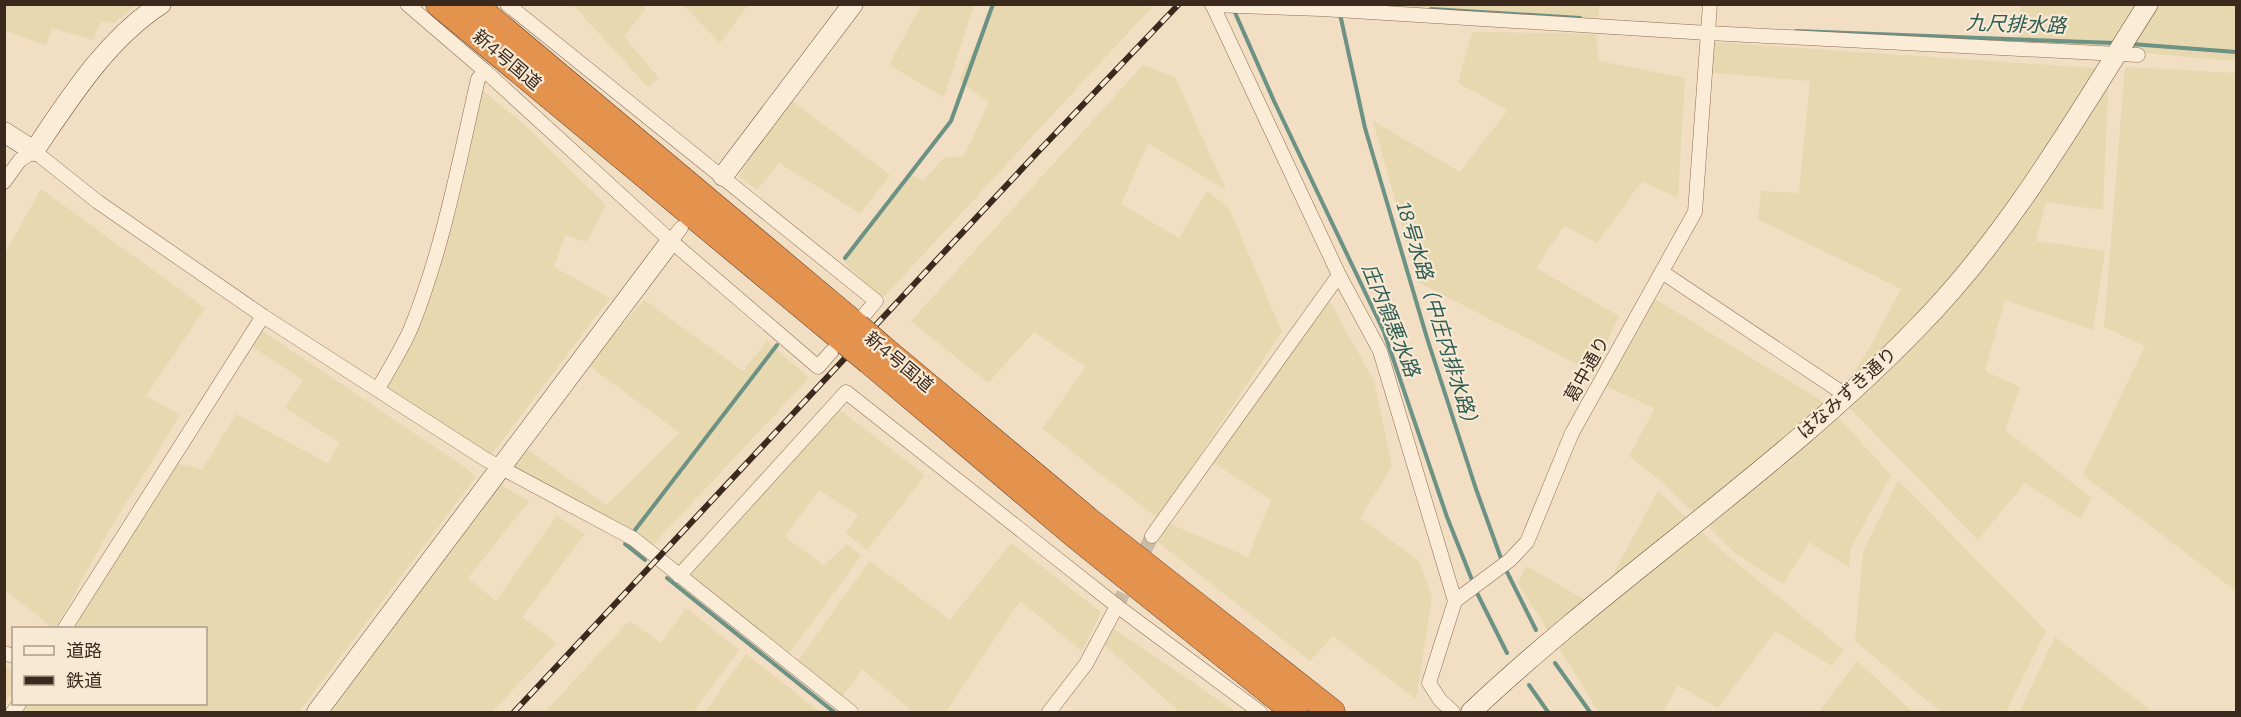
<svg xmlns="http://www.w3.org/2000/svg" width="2241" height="717" font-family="Bitter,'Noto Sans JP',serif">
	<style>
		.farmland { fill: #e7d8b0 }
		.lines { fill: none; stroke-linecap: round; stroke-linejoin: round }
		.stream { stroke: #6b9284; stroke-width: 4 }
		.street-tunnel { stroke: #cdbaa2; stroke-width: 14; stroke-dasharray: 14 7; stroke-linecap: butt }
		.street-casing { stroke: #8c6e58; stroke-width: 15 }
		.secondary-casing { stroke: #6e4f3c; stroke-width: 21 }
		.highway-casing { stroke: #593d2d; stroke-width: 27 }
		.street { stroke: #fbecd7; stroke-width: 14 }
		.secondary { stroke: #fbecd7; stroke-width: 20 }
		.highway { stroke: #e4934f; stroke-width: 26 }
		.rail-casing { stroke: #3b291d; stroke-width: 6 }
		.rail { stroke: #f7e9d3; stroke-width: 4; stroke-dasharray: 11; stroke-linecap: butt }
		.highway-bridge-casing { stroke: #593d2d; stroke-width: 27; stroke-linecap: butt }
		.highway-bridge { stroke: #e4934f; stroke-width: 26 }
		.labels { text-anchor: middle; stroke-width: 4.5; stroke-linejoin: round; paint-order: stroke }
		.street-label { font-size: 18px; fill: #3b291d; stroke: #f7e9d3 }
		.water-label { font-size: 20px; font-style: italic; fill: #2c5c53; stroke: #f7e9d3 }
	</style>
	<rect width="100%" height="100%" fill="#f1dec3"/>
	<!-- farmland -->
	<g class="farmland">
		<polygon points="5,4 136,4 136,5 114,23 101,21 93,40 52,28 46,45 5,31"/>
		<polygon points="1093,4 1152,7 882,299 844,262 908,173 923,181 944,158 964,156 989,103 959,80 994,5"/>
		<polygon points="573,5 643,5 646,8 624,37 659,78 648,87"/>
		<polygon points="683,5 748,5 720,43"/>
		<polygon points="921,5 974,5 944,97 889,65"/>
		<polygon points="1349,5 1599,5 1598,21"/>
		<polygon points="2021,5 2236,5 2236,61 2018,42"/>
		<polygon points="1472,32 1596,34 1599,61 1685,78 1678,198 1642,181 1597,243 1564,226 1536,268 1619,316 1592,372 1418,282 1373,121 1460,172 1508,110 1458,83"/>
		<polygon points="1713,42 2109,69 2103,210 2046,202 2036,241 2105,251 2093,330 2005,300 1985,371 2020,387 2005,430 2092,498 2080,519 2025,483 1978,540 1839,397 1874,340 1901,289 1758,219 1761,191 1799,193 1810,81 1706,72"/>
		<polygon points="1143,65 1175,77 1226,190 1148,143 1121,204 1179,238 1207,191 1229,208 1282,332 1157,518 1042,428 1086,367 1034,332 988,383 911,321"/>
		<polygon points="2125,67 2236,73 2236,591 2083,475 2145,346 2104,327"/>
		<polygon points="479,88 525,125 606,205 586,242 565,235 554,267 610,298 488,459 381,383 446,232 467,161"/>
		<polygon points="788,98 890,175 860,213 779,163 757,190 739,176"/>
		<polygon points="41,189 205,308 146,396 180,415 107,534 56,628 53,628 4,589 5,251 6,252"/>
		<polygon points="1645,293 1825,403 1891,475 1851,548 1849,567 1809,542 1783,584 1736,554 1662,482 1629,456 1655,408 1598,383"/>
		<polygon points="644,300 743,371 767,341 809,378 647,551 503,472 525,448 606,505 680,433 588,365"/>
		<polygon points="1330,302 1374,381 1392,466 1360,518 1419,561 1432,597 1416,699 1333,636 1310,661 1158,542 1168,523 1248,557 1271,500 1211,461 1319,304"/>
		<polygon points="256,327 466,468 476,477 299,712 21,712 26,704 206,704 206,628 72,628 174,462 202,470 236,414 329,464 339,442 285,408 303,380 245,342"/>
		<polygon points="832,404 925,475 867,550 846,533 858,515 819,490 785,537 824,565 847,544 861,556 783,661 668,574"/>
		<polygon points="1898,480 2046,631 2006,712 1941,712 1855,641 1863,552"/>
		<polygon points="496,482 529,501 468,578 496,601 557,516 585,534 522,617 557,643 492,712 323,712"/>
		<polygon points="1658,491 1728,556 1844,650 1832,666 1775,631 1718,708 1678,685 1663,712 1599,712 1518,583 1526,566 1596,606"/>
		<polygon points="1011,543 1101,612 1082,651 1020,601 946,712 913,712 862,669 839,701 793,667 870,561 950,620"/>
		<polygon points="686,608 739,650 693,712 545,712 629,621 661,643"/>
		<polygon points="1114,629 1236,712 1180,712 1103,644"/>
		<polygon points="2055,637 2153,712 2019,712"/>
		<polygon points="746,654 820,712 705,712"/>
		<polygon points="1857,661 1913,712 1819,712"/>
		<polygon points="5,667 13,671 14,688 5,702"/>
	</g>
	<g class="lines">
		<!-- stream -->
		<g class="stream">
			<polyline points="1233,8 1274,101 1384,332 1447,517 1478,595 1507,653"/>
			<polyline points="1431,9 1580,18"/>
			<polyline points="1340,14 1365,128 1427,338 1476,489 1502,561"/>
			<polyline points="1796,31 2115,43"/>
			<polyline points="2131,44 2236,52"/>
			<polyline points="845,258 951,121 993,4"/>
			<polyline points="635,530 777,345"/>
			<polyline points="625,544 645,560"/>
			<polyline points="1505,568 1536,630"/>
			<polyline points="667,578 834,712"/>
			<polyline points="1555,663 1590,712"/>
			<polyline points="1529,685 1548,712"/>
		</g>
		<!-- street-tunnel -->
		<polyline class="street-tunnel" points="1117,606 1152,536"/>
		<!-- street casing -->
		<g class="street-casing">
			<g id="street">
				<polyline points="407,4 485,71 671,241 818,367 832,351"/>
				<polyline points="507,4 876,301 865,314"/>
				<polyline points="1212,4 1339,275 1380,351 1455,601"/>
				<polyline points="1212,5 1321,9 1708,33 2138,55"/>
				<polyline points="4,182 20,160 34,151 98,202 263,316 485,459 634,539 851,712"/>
				<polyline points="671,241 681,228"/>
				<polyline points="1662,272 1847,396"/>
				<path d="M 378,389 C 389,369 402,349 411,328 C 443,249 459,162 478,79 L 485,71"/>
				<polyline points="1152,536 1339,275"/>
				<polyline points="679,576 846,392 1117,606 1260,712"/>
				<polyline points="65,628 263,316"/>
				<polyline points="4,653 14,656"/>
				<polyline points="13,712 19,704"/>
				<polyline points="1049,712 1086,664 1117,606"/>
				<polyline points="1453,712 1440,700 1429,683 1455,601 1510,560 1527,542 1572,433 1695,212 1710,4"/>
			</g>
		</g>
		<!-- secondary casing -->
		<g class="secondary-casing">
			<g id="secondary">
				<path d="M 4,132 L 34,151 C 70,98 106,40 161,4"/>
				<polyline points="723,176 853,4"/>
				<polyline points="317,712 671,241"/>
				<path d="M 1471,712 C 1614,577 1781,469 1918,327 C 2010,234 2078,114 2148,4"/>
			</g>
		</g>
		<!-- highway casing -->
		<g class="highway-casing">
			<g id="highway">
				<polyline points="439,4 846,342"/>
				<polyline points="473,4 858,327"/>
				<polyline points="881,347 1089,521 1332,712"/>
				<polyline points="869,361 1075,535 1295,712"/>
			</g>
		</g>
		<!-- street -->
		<use href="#street" class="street"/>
		<!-- secondary -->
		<use href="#secondary" class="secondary"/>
		<!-- highway -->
		<use href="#highway" class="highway"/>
		<!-- rail casing -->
		<g class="rail-casing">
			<polyline id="rail" points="514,712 1034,156 1179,4"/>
		</g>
		<!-- rail -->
		<use href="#rail" class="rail"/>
		<!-- highway-bridge casing -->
		<g class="highway-bridge-casing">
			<g id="highway-bridge">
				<polyline points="858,327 881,347"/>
				<polyline points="846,342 869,361"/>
			</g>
		</g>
		<!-- highway-bridge -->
		<use href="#highway-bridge" class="highway-bridge"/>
	</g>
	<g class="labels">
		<!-- street labels -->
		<g class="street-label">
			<text transform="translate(507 60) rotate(40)" y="6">新4号国道</text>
			<text transform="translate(899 362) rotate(40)" y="6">新4号国道</text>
			<text transform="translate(1587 369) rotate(-61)" y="6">葛中通り</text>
			<text transform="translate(1847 393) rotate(-42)" y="6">はなみずき通り</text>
		</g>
		<!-- water labels -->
		<g class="water-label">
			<text transform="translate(2016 24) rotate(2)" y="7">九尺排水路</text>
			<text transform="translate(1438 317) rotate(73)" y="7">18号水路（中庄内排水路）</text>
			<text transform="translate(1391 320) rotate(68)" y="7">庄内領悪水路</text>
		</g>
	</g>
	<!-- border -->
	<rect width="2241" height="717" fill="none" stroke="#3b291d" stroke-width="12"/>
	<!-- legend -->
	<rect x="12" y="627" width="195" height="78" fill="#f7e9d3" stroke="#ac9c8a" stroke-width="1.5"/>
	<rect x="24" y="646" width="30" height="9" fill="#fbecd7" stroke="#ac9c8a" stroke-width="1.5"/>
	<text x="66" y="657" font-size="18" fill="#3b291d">道路</text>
	<rect x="24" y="676" width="30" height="9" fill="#3b291d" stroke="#ac9c8a" stroke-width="1.5"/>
	<text x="66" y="687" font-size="18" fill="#3b291d">鉄道</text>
</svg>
